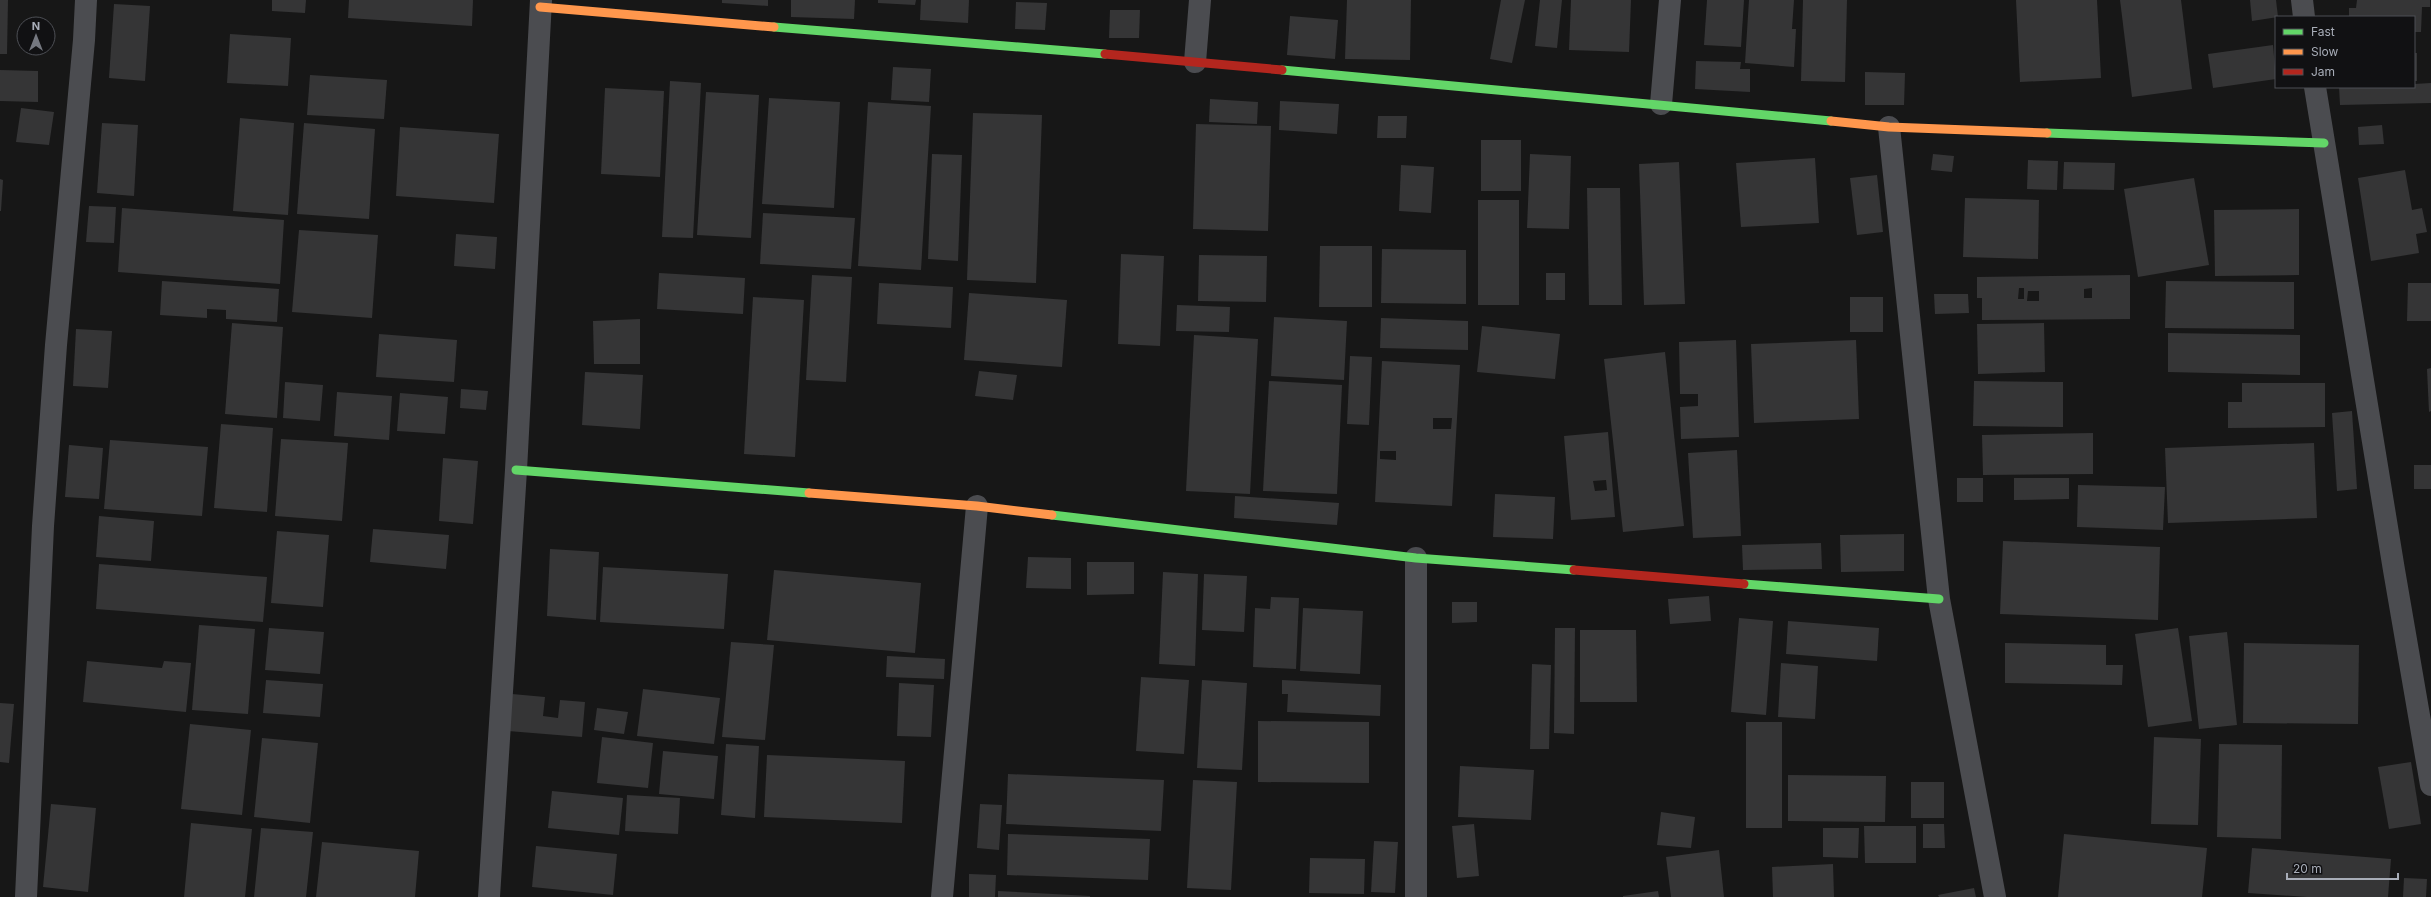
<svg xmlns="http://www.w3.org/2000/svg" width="2431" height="897" font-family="Inter,sans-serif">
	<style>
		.building { fill: #353536; fill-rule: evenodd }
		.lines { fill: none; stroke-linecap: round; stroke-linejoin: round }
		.street { stroke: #4b4c50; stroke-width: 22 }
		.fast { stroke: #63d668; stroke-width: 9 }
		.slow { stroke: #ff974d; stroke-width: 9 }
		.jam { stroke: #b3261e; stroke-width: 9 }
	</style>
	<rect width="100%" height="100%" fill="#171717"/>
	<!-- building -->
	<g class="building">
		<polygon points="0,0 8,0 7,54 0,54"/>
		<polygon points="272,0 306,0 305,13 272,11"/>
		<polygon points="349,0 473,0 472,26 348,18"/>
		<polygon points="722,0 768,0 768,6 722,3"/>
		<polygon points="791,0 855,0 854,19 791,17"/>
		<polygon points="878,0 916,0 915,5 878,3"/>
		<polygon points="921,0 969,0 968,23 920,20"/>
		<polygon points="1347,0 1411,0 1410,60 1345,59"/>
		<polygon points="1501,0 1525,0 1512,63 1490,59"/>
		<polygon points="1540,0 1562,0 1557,48 1535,46"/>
		<polygon points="1571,0 1631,0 1629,52 1569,50"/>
		<polygon points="1707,0 1744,0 1741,47 1704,45"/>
		<polygon points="1749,0 1794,0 1792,29 1796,29 1794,67 1745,63"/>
		<polygon points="1803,0 1847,0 1845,82 1801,81"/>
		<polygon points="2016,0 2097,0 2101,78 2020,82"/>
		<polygon points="2120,0 2181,0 2192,89 2132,97"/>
		<polygon points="2250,0 2276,0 2278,17 2252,21"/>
		<polygon points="2357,0 2430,0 2430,7 2422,7 2421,32 2414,32 2414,17 2349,17 2349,8 2356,8"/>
		<polygon points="1016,2 1047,3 1045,30 1015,29"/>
		<polygon points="114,4 150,6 145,81 109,78"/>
		<polygon points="1110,10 1140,10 1139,38 1109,38"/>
		<polygon points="1290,16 1338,20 1335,59 1287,55"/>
		<polygon points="230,34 291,38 288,86 227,83"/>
		<polygon points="2273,45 2276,79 2213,88 2208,54"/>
		<rect x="2414" y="53" width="3" height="28"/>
		<polygon points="1696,61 1741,62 1740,69 1750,69 1750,92 1695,89"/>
		<polygon points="893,67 931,69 929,102 891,100"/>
		<polygon points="0,70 38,71 38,102 0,101"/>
		<polygon points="1865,72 1905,73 1904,105 1865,105"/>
		<polygon points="310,75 387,80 384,119 307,115"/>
		<polygon points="670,81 701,83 693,238 662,237"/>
		<polygon points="2431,83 2431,103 2340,105 2339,87 2414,87 2414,84"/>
		<polygon points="605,88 664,91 660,177 601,174"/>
		<polygon points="706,92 759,95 751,238 697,235"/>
		<polygon points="769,98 840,102 834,208 762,204"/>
		<polygon points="1210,99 1258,102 1257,124 1209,122"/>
		<polygon points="1280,101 1339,104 1337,134 1279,130"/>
		<polygon points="868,102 931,106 921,270 858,266"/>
		<polygon points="21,108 54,112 49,145 16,142"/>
		<polygon points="973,113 1042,115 1036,283 967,280"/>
		<polygon points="1378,116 1407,116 1406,138 1377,138"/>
		<polygon points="240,118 294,123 288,215 233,211"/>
		<polygon points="102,123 138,125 134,196 97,193"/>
		<polygon points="304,123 375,129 369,219 297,214"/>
		<polygon points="1196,124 1271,126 1268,231 1193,229"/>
		<polygon points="2382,125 2384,144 2359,145 2358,127"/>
		<polygon points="400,127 499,134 494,203 396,196"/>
		<rect x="1481" y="140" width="40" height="51"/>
		<polygon points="932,154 962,155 958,261 928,259"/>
		<polygon points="1530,154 1571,156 1569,229 1527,228"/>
		<polygon points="1933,154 1954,156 1952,172 1931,170"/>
		<polygon points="1815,158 1819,223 1741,227 1736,163"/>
		<polygon points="2028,160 2058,161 2057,190 2027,189"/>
		<polygon points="1679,162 1685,304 1644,305 1639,164"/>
		<polygon points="2064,162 2115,163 2114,190 2063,189"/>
		<polygon points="1401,165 1434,167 1431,213 1399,211"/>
		<polygon points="2405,170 2412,210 2422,208 2427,232 2416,234 2419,253 2371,261 2358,178"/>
		<polygon points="1877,175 1883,232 1857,235 1850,178"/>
		<polygon points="2194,178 2209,265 2138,277 2124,189"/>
		<polygon points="0,179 3,180 1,211 0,211"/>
		<polygon points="1587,188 1620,188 1622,305 1589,305"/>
		<polygon points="1965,198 2039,200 2038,259 1963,257"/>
		<rect x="1478" y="200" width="41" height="105"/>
		<polygon points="89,206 116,207 114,243 86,242"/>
		<polygon points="122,208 284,220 280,284 118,272"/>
		<polygon points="2299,209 2299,275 2215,276 2214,210"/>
		<polygon points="763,213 855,218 851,269 760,264"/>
		<polygon points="299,230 378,235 372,318 292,312"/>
		<polygon points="456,234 497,237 495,269 454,266"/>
		<polygon points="1320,246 1372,246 1372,307 1319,307"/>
		<polygon points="1382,249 1466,250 1466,304 1381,303"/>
		<polygon points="1121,254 1164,256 1160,346 1118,344"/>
		<polygon points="1199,255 1267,256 1266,302 1198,301"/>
		<polygon points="659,273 745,278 743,314 657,309"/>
		<rect x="1546" y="273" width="19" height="27"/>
		<polygon points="812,275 852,277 846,382 806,380"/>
		<path d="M 2130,275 L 2130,319 L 1982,320 L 1982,298 L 1977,298 L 1977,277 ZM 2019,288 L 2024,288 L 2024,299 L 2018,299 ZM 2092,288 L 2092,298 L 2084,298 L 2084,289 ZM 2028,291 L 2039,291 L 2039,301 L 2027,301 Z"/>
		<polygon points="162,281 279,289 277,322 226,319 226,310 207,309 207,318 160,315"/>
		<polygon points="2166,281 2294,282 2294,329 2165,328"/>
		<polygon points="879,283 953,287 951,328 877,324"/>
		<polygon points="2408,283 2431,283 2431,321 2407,321"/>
		<polygon points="969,293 1067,300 1062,367 964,360"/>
		<polygon points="1934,294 1968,294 1969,313 1935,314"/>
		<polygon points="753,297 804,300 795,457 744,454"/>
		<rect x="1850" y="297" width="33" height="35"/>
		<polygon points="1177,305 1230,307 1229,332 1176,331"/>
		<polygon points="1274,317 1347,321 1344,380 1271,376"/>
		<polygon points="1381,318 1468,321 1468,350 1380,348"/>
		<polygon points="640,319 640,364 594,364 593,321"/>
		<polygon points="232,323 283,327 277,418 225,414"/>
		<polygon points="2044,323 2045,372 1978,374 1977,324"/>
		<polygon points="1482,326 1560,334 1555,379 1477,372"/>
		<polygon points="76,329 112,331 108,388 73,386"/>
		<polygon points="2168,333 2300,335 2300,375 2168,372"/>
		<polygon points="379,334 457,340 454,382 376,377"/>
		<polygon points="1194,335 1258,339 1250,494 1186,491"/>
		<polygon points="1736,340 1739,437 1681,439 1680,407 1698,406 1698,394 1680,394 1679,342"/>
		<polygon points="1856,340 1859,419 1754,423 1751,344"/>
		<polygon points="1665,352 1684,526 1623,532 1604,359"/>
		<polygon points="1350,356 1372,357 1369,425 1347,424"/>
		<path d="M 1382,361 L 1460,365 L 1452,506 L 1375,502 ZM 1433,418 L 1452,418 L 1451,429 L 1433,429 ZM 1380,451 L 1396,451 L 1396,460 L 1380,459 Z"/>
		<polygon points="2431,368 2431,411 2429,412 2427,369"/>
		<polygon points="979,371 1017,375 1013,400 975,396"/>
		<polygon points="585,372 643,375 640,429 582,425"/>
		<polygon points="1269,381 1342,385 1337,494 1263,491"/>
		<polygon points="1974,381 2063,382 2063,427 1973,426"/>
		<polygon points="285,382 323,385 320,421 283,418"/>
		<polygon points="2242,383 2325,383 2325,427 2228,428 2228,402 2242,402"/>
		<polygon points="461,389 488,391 486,410 460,408"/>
		<polygon points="337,392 392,396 389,440 334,436"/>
		<polygon points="400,393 448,397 445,434 397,431"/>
		<polygon points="2352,411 2357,489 2337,491 2332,413"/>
		<polygon points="221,424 273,428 267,512 214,508"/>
		<path d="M 1608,432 L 1615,517 L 1571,520 L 1564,436 ZM 1606,480 L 1607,490 L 1595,491 L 1593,481 Z"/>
		<polygon points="2093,433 2093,474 1983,475 1982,435"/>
		<polygon points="281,439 348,443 342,521 275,516"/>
		<polygon points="110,440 208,447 202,516 104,509"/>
		<polygon points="2314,443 2317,518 2168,523 2165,448"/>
		<polygon points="69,445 103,448 99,499 65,497"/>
		<polygon points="1737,450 1741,536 1693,538 1688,453"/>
		<polygon points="443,458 478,461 473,524 439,521"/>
		<rect x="2414" y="465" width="17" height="24"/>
		<rect x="1957" y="478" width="26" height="24"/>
		<polygon points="2014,478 2069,478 2069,499 2014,500"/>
		<polygon points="2078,485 2165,487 2163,530 2077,527"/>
		<polygon points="1495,494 1555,497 1553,539 1493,537"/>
		<polygon points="1235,496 1339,503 1337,525 1234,518"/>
		<polygon points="99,516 154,521 151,561 96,557"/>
		<polygon points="373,529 449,535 446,569 370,562"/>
		<polygon points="277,531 329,535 323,607 271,603"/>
		<polygon points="1904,534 1904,571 1841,572 1840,535"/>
		<polygon points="2003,541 2160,547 2158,620 2000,614"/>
		<polygon points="1821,543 1822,569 1743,570 1742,545"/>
		<polygon points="550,549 599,552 596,620 547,616"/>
		<polygon points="1028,557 1071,558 1071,589 1026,588"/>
		<polygon points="1087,562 1134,562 1134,594 1087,595"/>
		<polygon points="99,564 267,577 263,622 96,609"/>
		<polygon points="603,567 728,574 724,629 600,622"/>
		<polygon points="774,570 921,583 915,653 767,640"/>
		<polygon points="1163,572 1198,574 1195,666 1159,664"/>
		<polygon points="1204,574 1247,576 1244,632 1202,630"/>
		<polygon points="1709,596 1711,621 1670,624 1668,599"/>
		<polygon points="1271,597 1299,598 1296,669 1253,667 1255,608 1270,609"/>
		<polygon points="1452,602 1477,602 1477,622 1452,623"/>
		<polygon points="1303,608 1363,611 1360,674 1300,671"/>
		<polygon points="1739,618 1773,621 1766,715 1731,712"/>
		<polygon points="1788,621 1879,628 1877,661 1786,654"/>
		<polygon points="199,625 255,629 248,714 192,710"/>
		<polygon points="269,628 324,632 320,674 265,670"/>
		<polygon points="1555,628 1575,628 1574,734 1554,733"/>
		<polygon points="2178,628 2192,721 2148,727 2135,634"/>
		<polygon points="1580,630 1636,630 1637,702 1580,702"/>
		<polygon points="2227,632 2237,725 2199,729 2189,636"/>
		<polygon points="731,642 774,645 765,740 722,737"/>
		<polygon points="2005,643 2106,645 2106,665 2123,665 2122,685 2005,683"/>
		<polygon points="2244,643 2359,645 2358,724 2243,723"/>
		<polygon points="887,656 945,659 944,679 886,677"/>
		<polygon points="87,661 162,668 164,661 191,663 186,712 83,702"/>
		<polygon points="1781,663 1818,666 1815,719 1778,717"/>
		<polygon points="1532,664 1551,665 1549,749 1530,749"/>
		<polygon points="1141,677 1189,680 1184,754 1136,751"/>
		<polygon points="266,680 323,684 320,717 263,713"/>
		<polygon points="1202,680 1247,683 1242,770 1197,768"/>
		<polygon points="1282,680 1381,685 1380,716 1287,712 1288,694 1282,694"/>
		<polygon points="899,683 934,685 931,737 897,736"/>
		<polygon points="643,689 720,698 714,744 637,736"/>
		<polygon points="512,694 545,697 543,716 558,718 560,700 585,702 582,737 508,731"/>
		<polygon points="0,703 14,704 9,763 0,762"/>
		<polygon points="597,708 628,712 624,734 594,730"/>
		<polygon points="1258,721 1369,722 1369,783 1258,782"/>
		<rect x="1746" y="722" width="36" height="106"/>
		<polygon points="190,724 251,730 242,815 181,809"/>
		<polygon points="602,737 653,743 648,788 597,783"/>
		<polygon points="2154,737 2201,739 2198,825 2151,824"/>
		<polygon points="262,738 318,743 310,823 254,817"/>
		<polygon points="726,744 759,746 755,818 721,815"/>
		<polygon points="2219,744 2282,745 2281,839 2217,837"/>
		<polygon points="663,751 718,756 714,799 659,794"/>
		<polygon points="767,755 905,761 902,823 764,817"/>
		<polygon points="2411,762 2421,824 2389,829 2378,767"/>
		<polygon points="1460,766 1534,770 1531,820 1458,817"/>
		<polygon points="1008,774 1164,780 1161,831 1006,824"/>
		<polygon points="1788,775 1886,776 1885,822 1788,821"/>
		<polygon points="1193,780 1237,782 1231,890 1187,888"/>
		<rect x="1911" y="782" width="33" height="36"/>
		<polygon points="552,791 623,798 619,835 548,828"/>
		<polygon points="627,795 680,798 678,834 625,831"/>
		<polygon points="51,804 96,808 88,892 43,887"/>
		<polygon points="980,804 1002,805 999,850 977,848"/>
		<polygon points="1661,812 1695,817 1691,848 1657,845"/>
		<polygon points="191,823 252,829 245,897 184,897"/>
		<polygon points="1474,824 1479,876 1457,878 1452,826"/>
		<polygon points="1923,824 1944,824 1945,848 1923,848"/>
		<polygon points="1864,826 1916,826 1916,863 1865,863"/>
		<polygon points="261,828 313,832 306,897 254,897"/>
		<polygon points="1823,828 1859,828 1858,858 1823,857"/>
		<polygon points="1008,834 1150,839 1148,880 1007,875"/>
		<polygon points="2064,834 2207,848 2202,897 2058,897"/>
		<polygon points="1374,841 1398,842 1395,893 1371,892"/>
		<polygon points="322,842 419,851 415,897 316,897"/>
		<polygon points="536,846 617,854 613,895 532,887"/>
		<polygon points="2252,848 2391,859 2388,897 2307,897 2248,893"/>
		<polygon points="1719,850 1724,897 1671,897 1666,857"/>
		<polygon points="1310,858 1365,859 1364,894 1309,893"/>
		<polygon points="1833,864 1834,897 1773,897 1772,867"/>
		<polygon points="969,874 996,875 995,897 969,897"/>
		<polygon points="2404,878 2427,879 2426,897 2403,897"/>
		<polygon points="1974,888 1976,897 1939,897 1938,895"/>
		<polygon points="998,891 1090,896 1090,897 998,897"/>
		<polygon points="1658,891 1659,897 1623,897 1623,896"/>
	</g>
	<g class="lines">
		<!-- street -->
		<g class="street">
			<polyline points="2302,0 2304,17"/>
			<polyline points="1195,62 1200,0"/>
			<polyline points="2315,87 2394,570 2431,785"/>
			<polyline points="1661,104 1670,0"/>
			<polyline points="1889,127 1939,599 1995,897"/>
			<polyline points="1416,558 1416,897"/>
			<polyline points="26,897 43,526 56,345 84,40 86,0"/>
			<polyline points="489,897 516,470 541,0"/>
			<polyline points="942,897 977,506"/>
		</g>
		<!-- fast -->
		<g class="fast">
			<polyline points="774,27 1105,54"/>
			<polyline points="1282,70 1831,121"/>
			<polyline points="2047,133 2324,143"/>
			<polyline points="516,470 809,493"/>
			<polyline points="1052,515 1416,558 1574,570"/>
			<polyline points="1744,584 1939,599"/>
		</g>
		<!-- slow -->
		<g class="slow">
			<polyline points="540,7 774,27"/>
			<polyline points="1831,121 1889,127 2047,133"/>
			<polyline points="809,493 977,506 1052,515"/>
		</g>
		<!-- jam -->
		<g class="jam">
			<polyline points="1105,54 1282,70"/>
			<polyline points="1574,570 1744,584"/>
		</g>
	</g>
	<!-- legend -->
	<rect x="2275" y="16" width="140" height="72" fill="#111113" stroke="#4d4f55"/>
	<rect x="2283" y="29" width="20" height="6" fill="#63d668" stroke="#4d4f55"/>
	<text x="2311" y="36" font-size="12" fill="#a8adb8">Fast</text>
	<rect x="2283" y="49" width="20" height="6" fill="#ff974d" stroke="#4d4f55"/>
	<text x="2311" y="56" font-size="12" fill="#a8adb8">Slow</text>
	<rect x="2283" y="69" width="20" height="6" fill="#b3261e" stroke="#4d4f55"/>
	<text x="2311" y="76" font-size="12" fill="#a8adb8">Jam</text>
	<!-- north arrow -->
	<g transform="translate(36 36)"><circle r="19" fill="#111113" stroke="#4d4f55"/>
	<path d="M0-3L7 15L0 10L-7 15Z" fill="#757880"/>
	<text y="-6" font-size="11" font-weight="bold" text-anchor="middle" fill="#a8adb8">N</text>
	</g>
	<!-- scale -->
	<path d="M2287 873v6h111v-6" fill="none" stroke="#a8adb8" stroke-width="2"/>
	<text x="2293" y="873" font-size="12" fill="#a8adb8" stroke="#111113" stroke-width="3" paint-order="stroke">20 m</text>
</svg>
